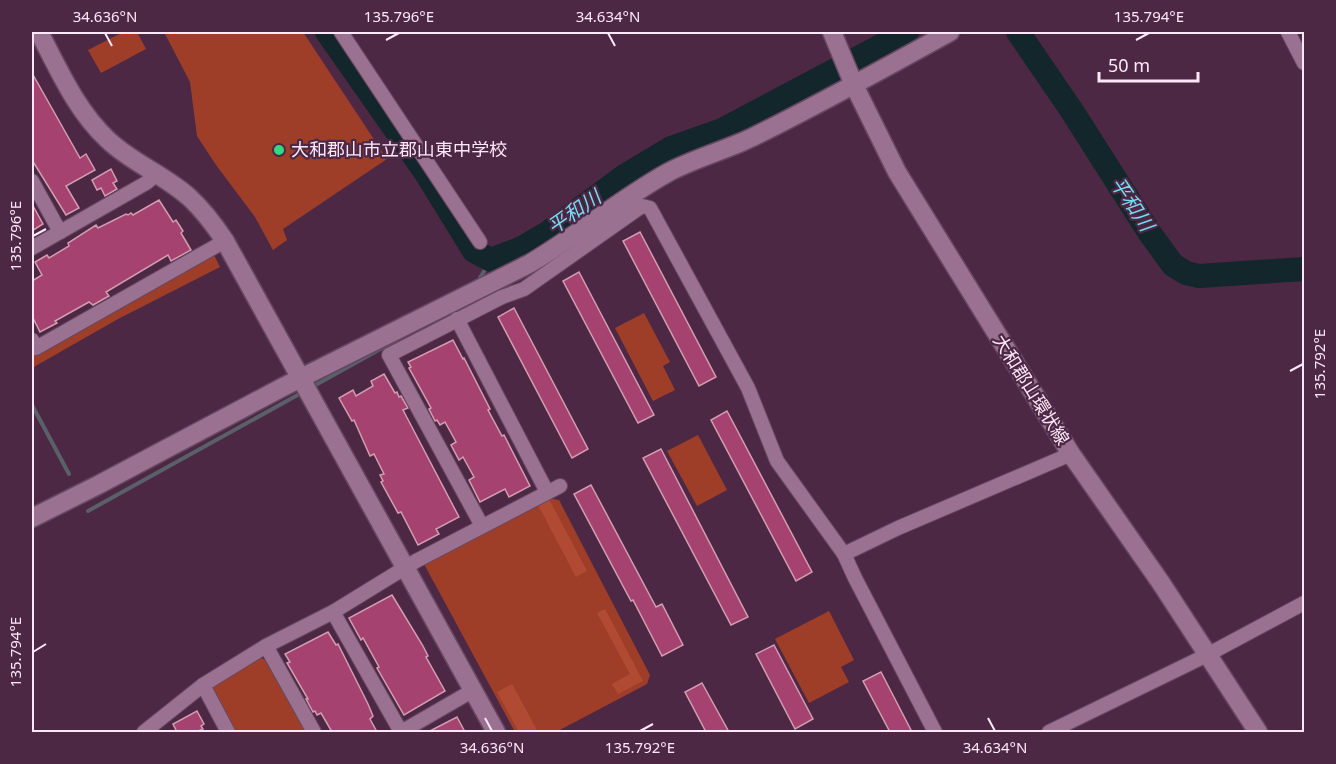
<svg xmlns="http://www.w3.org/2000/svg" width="1336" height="764" font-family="'Noto Sans','Noto Sans JP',sans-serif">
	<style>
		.green { fill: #9f3e28 }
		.forest { fill: #b14a33 }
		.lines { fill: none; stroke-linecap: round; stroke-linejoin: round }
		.stream { stroke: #596069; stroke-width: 4 }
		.river { stroke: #12262b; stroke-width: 24 }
		.building { fill: #a54270; stroke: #d39db1; stroke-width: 1.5 }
		.minor-casing { stroke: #664761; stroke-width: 16 }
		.tertiary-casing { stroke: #664761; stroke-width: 21 }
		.secondary-casing { stroke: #664761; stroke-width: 21 }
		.minor { stroke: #9a7191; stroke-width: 14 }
		.tertiary { stroke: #9a7191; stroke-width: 18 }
		.secondary { stroke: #9a7191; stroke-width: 18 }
		.ticks { fill: none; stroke: #fee7f9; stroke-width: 2 }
		.poi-dot { fill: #34d881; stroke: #4c2845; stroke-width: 2 }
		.labels { text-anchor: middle; stroke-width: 4.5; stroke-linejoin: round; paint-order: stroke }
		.poi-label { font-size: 18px; fill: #fee7f9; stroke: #4c2845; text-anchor: start }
		.street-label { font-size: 18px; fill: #fee7f9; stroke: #4c2845 }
		.water-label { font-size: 20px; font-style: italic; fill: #74dcf3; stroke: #4c2845 }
		.neatline { fill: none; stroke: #fee7f9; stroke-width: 2 }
		.ticks-label { font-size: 15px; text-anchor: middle; fill: #fee7f9 }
	</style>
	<rect width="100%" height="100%" fill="#4c2845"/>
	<!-- green -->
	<g class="green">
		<polygon points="123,32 137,32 146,49 101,73 88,50"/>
		<polygon points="164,32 303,32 387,159 283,229 287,240 273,250 255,217 216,165 197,136 190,82"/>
		<polygon points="214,255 220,267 118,319 32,368 32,356"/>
		<polygon points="644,313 670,362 663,366 675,390 653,401 615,328"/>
		<polygon points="698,435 727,490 697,506 667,451"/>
		<polygon points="548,498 559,500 650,675 647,684 556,732 515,732 424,564"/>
		<polygon points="829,611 854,660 841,667 849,682 809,703 775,639"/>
		<polygon points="258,657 266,660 306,732 233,732 212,694 214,685"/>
	</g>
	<!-- forest -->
	<g class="forest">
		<polygon points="549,499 587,571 576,577 538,505"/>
		<polygon points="605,609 643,681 618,694 612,684 630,674 597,613"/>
		<polygon points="512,684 538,732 519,732 497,692"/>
	</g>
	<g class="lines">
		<!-- stream -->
		<g class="stream">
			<polyline points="478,281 491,260"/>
			<polyline points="312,387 402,337"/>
			<polyline points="32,405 69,474"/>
			<polyline points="88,511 303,392"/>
		</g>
		<!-- river -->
		<g class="river">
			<polyline points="327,32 426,173 474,251 491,260 522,248 549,232 626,175 671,148 722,130 907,32"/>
			<polyline points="1018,32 1072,111 1149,232 1173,265 1186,273 1199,276 1304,269"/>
		</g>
	</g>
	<!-- building -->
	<g class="building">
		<polygon points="32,73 80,158 86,154 95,170 66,186 79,208 66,215 32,160"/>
		<polygon points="111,169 117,181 113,183 117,189 105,196 101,188 97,190 92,180"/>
		<polygon points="159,200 173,222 176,220 183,231 181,233 191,250 171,261 168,255 106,292 109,296 93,305 89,302 55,321 57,323 40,332 32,316 32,281 42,275 35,262 47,255 49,258 69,246 68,243 96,225 98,228 126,214 128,215 131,213 133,215"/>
		<polygon points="32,204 43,224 32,231"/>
		<polygon points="640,232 716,377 699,386 623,241"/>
		<polygon points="579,272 654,415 638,423 563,281"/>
		<polygon points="514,308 588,449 572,458 498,317"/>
		<polygon points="453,340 463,359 464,358 490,409 488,410 502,436 504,435 530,486 509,497 505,489 480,502 469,480 474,477 463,457 459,460 451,445 456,442 445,422 440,425 437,420 435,421 429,409 431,408 409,368 411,367 408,362"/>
		<polygon points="384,374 395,393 397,392 399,397 401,396 408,408 403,410 459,517 436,529 439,534 418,545 401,512 398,513 381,482 383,481 380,475 384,474 374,454 370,456 354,420 352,421 339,398 353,390 356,396 373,386 371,381"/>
		<polygon points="727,411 812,572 796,581 711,420"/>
		<polygon points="661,449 748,617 731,625 643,458"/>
		<polygon points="591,485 656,607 662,604 683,645 662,656 633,600 631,601 574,494"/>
		<polygon points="392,595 423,646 428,656 426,657 445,691 404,715 377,668 379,667 363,638 361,640 349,618"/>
		<polygon points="328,632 336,645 338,644 368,704 373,716 370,719 377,732 332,732 321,713 317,715 315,711 313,712 306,699 308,699 287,663 290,662 285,654"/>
		<polygon points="774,645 813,719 795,729 756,654"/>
		<polygon points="881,672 912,732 890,732 863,681"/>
		<polygon points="702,683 729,732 706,732 685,692"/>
		<polygon points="197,711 204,724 201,726 203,729 196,732 177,732 173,724"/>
		<polygon points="457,717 465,732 428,732"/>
	</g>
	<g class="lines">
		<!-- minor casing -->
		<g class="minor-casing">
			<g id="minor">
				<polyline points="341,32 480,242"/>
				<polyline points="1288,32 1304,63"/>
				<polyline points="32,181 60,232"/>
				<polyline points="32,248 146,183 157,174"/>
				<polyline points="457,319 547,492"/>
				<polyline points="32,340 36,348 225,241"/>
				<polyline points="482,526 389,355 502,297 524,289 642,206 650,208 748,388 777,461 844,554 855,578 935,732"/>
				<polyline points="844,554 898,528 1071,454"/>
				<polyline points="333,612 401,732"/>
				<polyline points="266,646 314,732"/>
				<polyline points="203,685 228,732"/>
				<polyline points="144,732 203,685 266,646 333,612 416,561 560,486"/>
				<polyline points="401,732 472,691"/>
				<polyline points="1049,732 1207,655 1304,603"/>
			</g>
		</g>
		<!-- tertiary casing -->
		<g class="tertiary-casing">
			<g id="tertiary">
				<path d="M 39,32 C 59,70 76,110 108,140 C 132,163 165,175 190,198 C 204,211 215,226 225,241 L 496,732"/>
				<path d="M 32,518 L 98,485 L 283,387 L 529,264 C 577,236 620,199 669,172 C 696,158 726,150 753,137 C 820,104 885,68 950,32"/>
			</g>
		</g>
		<!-- secondary casing -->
		<g class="secondary-casing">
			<polyline id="secondary" points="832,32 854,85 897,172 1071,454 1161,583 1258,732"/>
		</g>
		<!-- minor -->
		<use href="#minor" class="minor"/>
		<!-- tertiary -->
		<use href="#tertiary" class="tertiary"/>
		<!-- secondary -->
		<use href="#secondary" class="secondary"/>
	</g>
	<!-- ticks -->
	<path class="ticks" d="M 105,33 L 112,46M 608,33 L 615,46M 386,40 L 399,33M 1136,40 L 1149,33M 33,236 L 46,229M 1290,371 L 1303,364M 33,652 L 46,644M 485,718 L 492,731M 988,718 L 995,731M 640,731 L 653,724"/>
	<!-- markers -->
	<circle class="poi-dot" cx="279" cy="150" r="6"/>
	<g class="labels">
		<!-- poi labels -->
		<g class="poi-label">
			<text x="291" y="156">大和郡山市立郡山東中学校</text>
		</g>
		<!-- street labels -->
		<g class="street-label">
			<text transform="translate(1031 390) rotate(58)" y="6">大和郡山環状線</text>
		</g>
		<!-- water labels -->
		<g class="water-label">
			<text transform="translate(1132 204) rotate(56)" y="7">平和川</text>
			<text transform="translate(574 212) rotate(-35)" y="7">平和川</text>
		</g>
	</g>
	<!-- border -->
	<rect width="1336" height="764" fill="none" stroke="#4c2845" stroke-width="66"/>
	<!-- scale -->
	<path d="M1099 72v9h99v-9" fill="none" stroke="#fee7f9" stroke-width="3"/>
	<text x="1108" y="72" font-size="18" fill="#fee7f9" stroke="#4c2845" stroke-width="4.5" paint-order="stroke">50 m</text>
	<rect x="33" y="33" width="1270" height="698" class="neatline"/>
	<g class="ticks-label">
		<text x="105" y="22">34.636°N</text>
		<text x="399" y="22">135.796°E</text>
		<text x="608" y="22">34.634°N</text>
		<text x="1149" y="22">135.794°E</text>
		<text transform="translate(16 236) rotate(-90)" y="5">135.796°E</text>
		<text transform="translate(1320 364) rotate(-90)" y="5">135.792°E</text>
		<text transform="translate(16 652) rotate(-90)" y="5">135.794°E</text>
		<text x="492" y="753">34.636°N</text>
		<text x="640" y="753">135.792°E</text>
		<text x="995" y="753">34.634°N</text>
	</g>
</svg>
